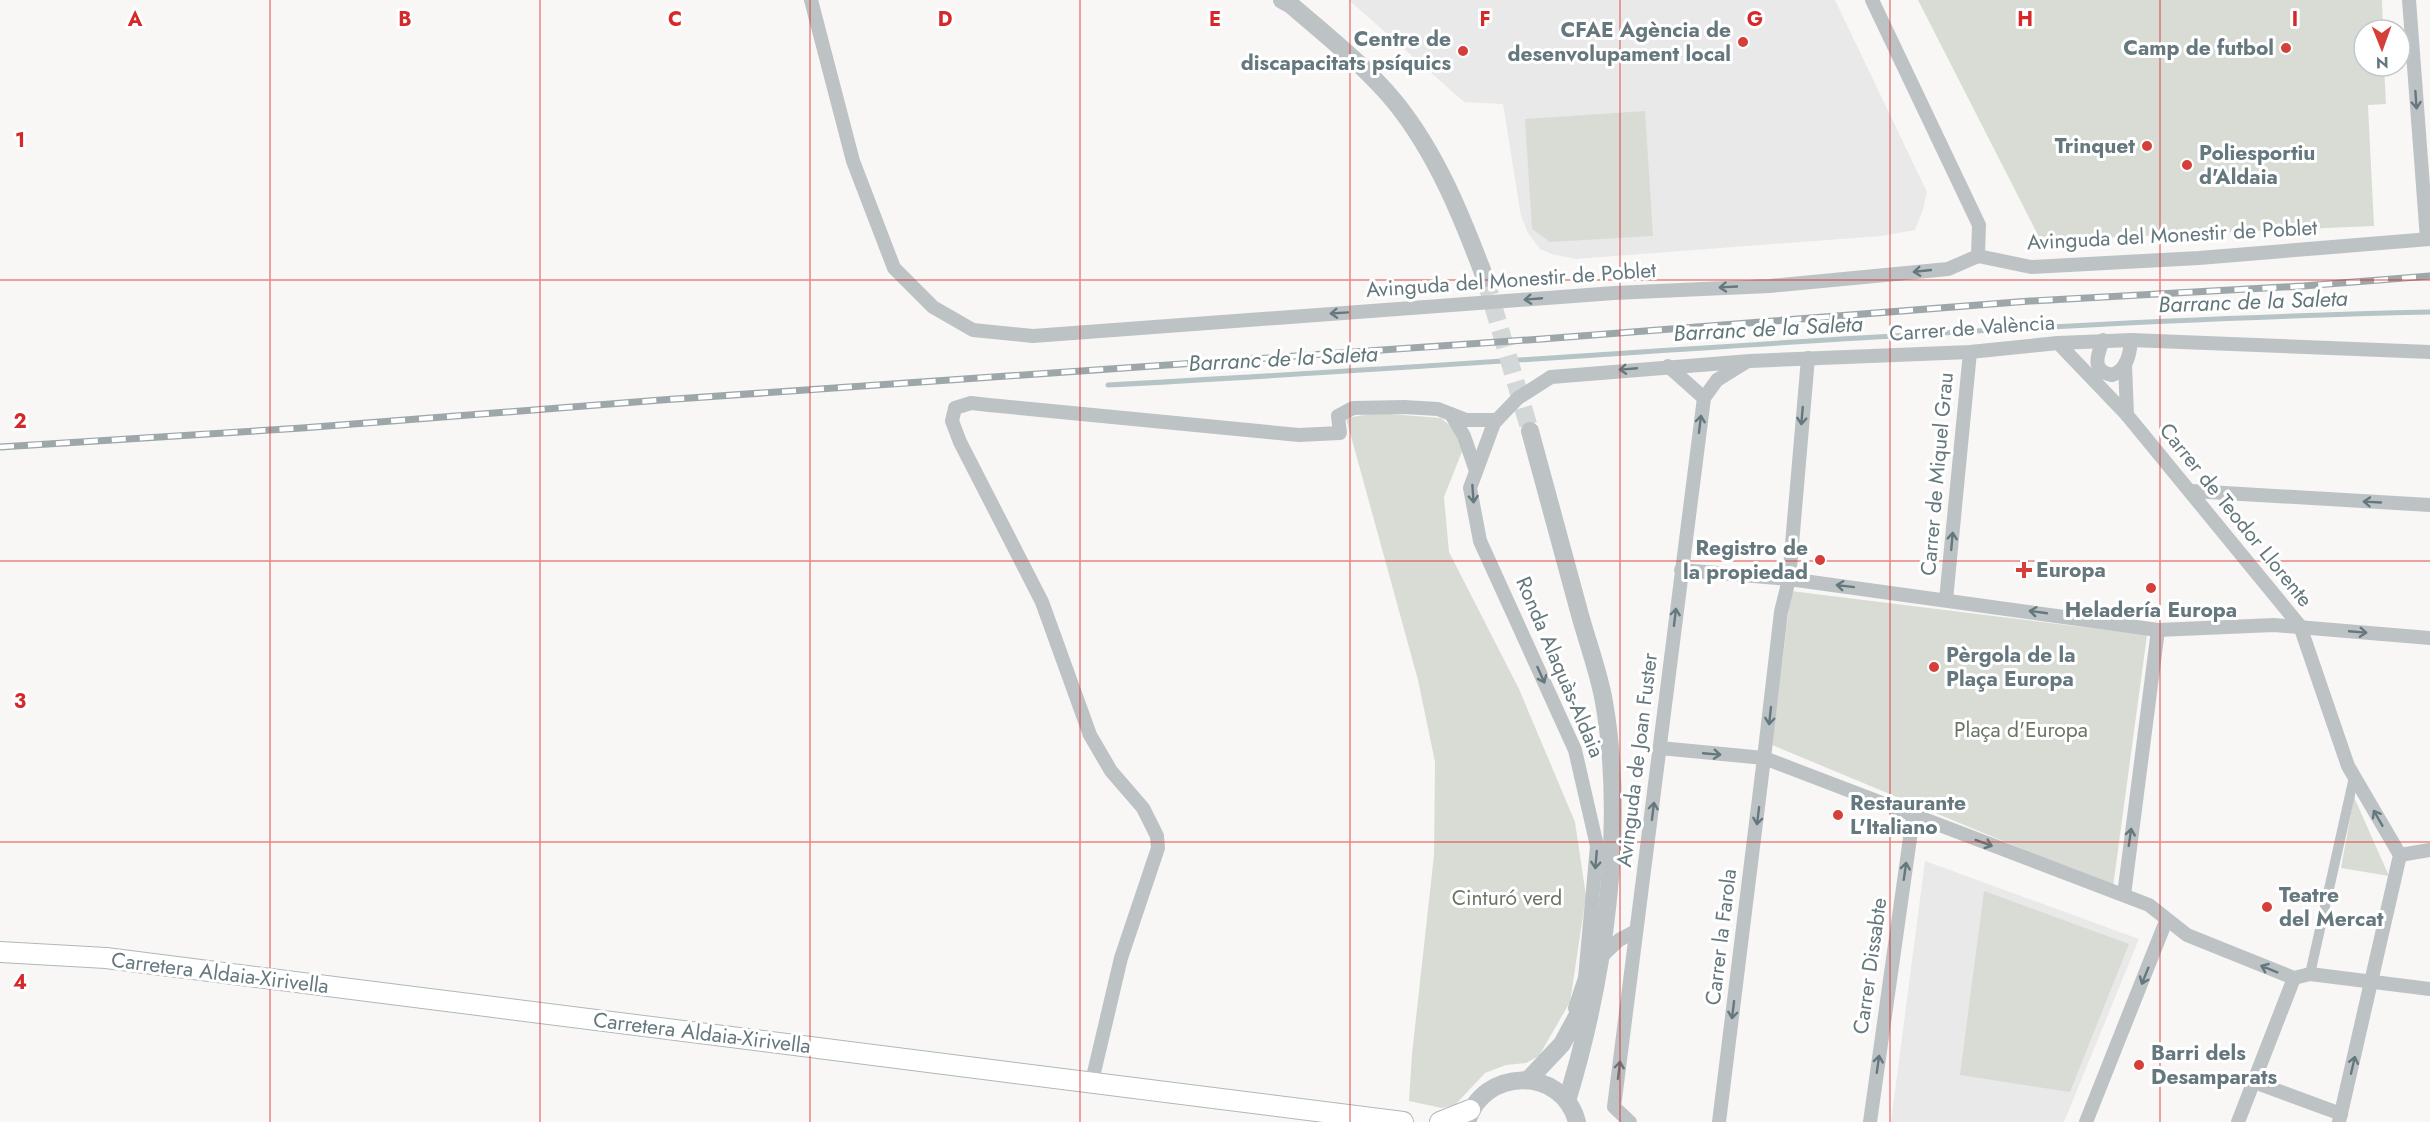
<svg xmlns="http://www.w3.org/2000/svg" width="2430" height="1122" font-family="Jost,sans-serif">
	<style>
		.built { fill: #e9e9e9 }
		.green { fill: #d9dcd5 }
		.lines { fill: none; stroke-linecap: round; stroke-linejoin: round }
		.stream { stroke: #b6c4c6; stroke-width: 5 }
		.tertiary-tunnel { stroke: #d3d7d7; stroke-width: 18; stroke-dasharray: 18 9; stroke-linecap: butt }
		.secondary-casing { stroke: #b0b7ba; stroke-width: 22 }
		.pedestrian { stroke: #bdc3c5; stroke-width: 10 }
		.minor { stroke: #bdc3c5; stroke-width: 14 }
		.tertiary { stroke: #bdc3c5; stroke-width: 18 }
		.secondary { stroke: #fff; stroke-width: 20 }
		.rail-casing { stroke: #9da7aa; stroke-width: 7 }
		.rail { stroke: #fff; stroke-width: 4.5; stroke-dasharray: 14; stroke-linecap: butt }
		.oneway { stroke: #65787e }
		.grid { fill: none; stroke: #d62828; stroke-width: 1.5; stroke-opacity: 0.55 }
		.poi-dot { fill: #d43f39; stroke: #fff; stroke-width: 2 }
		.labels { text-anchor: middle; stroke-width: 6; stroke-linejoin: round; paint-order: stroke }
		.poi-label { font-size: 21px; font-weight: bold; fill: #65787e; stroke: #fff; text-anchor: start }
		.street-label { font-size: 21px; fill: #65787e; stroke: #fff }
		.park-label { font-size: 21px; fill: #6a7664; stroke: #fff }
		.water-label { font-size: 22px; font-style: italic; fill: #607678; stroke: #fff }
		.grid-label { font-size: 20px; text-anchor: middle; font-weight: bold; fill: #d62828; stroke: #fff; stroke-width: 6; stroke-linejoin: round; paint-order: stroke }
	</style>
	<rect width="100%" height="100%" fill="#f8f7f5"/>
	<!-- built -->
	<g class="built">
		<polygon points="1349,0 1835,0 1927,192 1923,210 1915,230 1881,236 1575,259 1552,254 1540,249 1528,233 1521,216 1503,104 1464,102"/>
		<polygon points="1925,861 2139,939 2064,1122 1891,1122"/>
	</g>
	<!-- green -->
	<g class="green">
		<polygon points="1918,0 2382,0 2383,30 2364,30 2364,66 2384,66 2386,104 2368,105 2374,226 2119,237 2042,243"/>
		<polygon points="1645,111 1653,236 1550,242 1532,229 1525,119"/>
		<polygon points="1377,413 1441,418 1453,428 1463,449 1444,497 1449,552 1519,689 1575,822 1586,896 1570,1002 1539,1056 1526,1063 1506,1065 1485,1073 1455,1105 1442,1108 1409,1101 1412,1054 1434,855 1435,762 1418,680 1346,418"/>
		<polygon points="1791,591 2147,635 2113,887 1772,745"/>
		<polygon points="2354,797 2389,876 2341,868"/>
		<polygon points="1984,891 2129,944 2070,1092 1960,1075"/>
	</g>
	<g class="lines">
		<!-- stream -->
		<path class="stream" d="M 1108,385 C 1548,362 1989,322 2430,312"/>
		<!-- tertiary-tunnel -->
		<polyline class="tertiary-tunnel" points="1485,278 1530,431"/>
		<!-- secondary casing -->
		<g class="secondary-casing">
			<g id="secondary">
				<polyline points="0,952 106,958 1403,1122"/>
				<polyline points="1440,1122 1470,1110"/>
			</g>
		</g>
		<!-- pedestrian -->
		<polyline class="pedestrian" points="2310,974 2354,777"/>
		<!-- minor -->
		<g class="minor">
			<polyline points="811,0 853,161 894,268 933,307 973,330 1033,336 1614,293 1770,286 1948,269 1978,256 2031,267 2199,258 2430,239"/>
			<polyline points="1872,0 1979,225 1978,256"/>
			<polyline points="2409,0 2427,239"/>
			<path d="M 2103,340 C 2097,356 2091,371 2112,375 C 2127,370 2130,354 2131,340"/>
			<polyline points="2058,343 2127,415 2300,626 2348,766 2400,855 2339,1122"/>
			<polyline points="2125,364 2127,415"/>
			<polyline points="1668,366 1704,398"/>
			<polyline points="1451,414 1464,436 1476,471"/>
			<polyline points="2191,491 2430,505"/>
			<polyline points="1681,570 1789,579 1808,358"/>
			<polyline points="1946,600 1970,352"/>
			<polyline points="2430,638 2274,625 2158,630 1789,579 1781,612 1764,758 2149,905 2187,935 2294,978 2310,974 2430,989"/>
			<polyline points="1660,748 1764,758 1719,1122"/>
			<polyline points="2400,855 2430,850"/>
			<polyline points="2124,895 2158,630"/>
			<polyline points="1598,960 1619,940 1636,931"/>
			<polyline points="1575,1008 1585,978 1597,846 1575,750 1480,541 1470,488 1494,423 1518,398 1551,377 1750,361 1970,352 2058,343 2131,340 2430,352"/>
			<polyline points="1092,1081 1121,958 1158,848 1157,836 1143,808 1111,771 1090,735 1042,602 960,442 952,421 955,408 971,403 989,405 1299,435 1340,433 1338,416 1353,408 1404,407 1438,409 1466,420 1497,420"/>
			<polyline points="2254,1082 2341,1114"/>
			<polyline points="1630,1122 1614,1107 1704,398 1717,380 1746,362"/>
			<polyline points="1870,1122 1913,817"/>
			<polyline points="2086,1122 2166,921"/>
			<polyline points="2238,1122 2294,978"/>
		</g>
		<!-- tertiary -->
		<g class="tertiary">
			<path d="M 1282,0 L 1291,5 C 1327,36 1365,66 1395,102 C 1437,154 1462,217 1485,278"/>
			<path d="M 1530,431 C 1547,493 1564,554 1580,615 C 1588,644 1599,673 1604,702 C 1626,828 1604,980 1567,1101"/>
			<polyline points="1529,1079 1562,1044 1588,996"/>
			<path d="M 1467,1122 C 1482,1068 1562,1065 1577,1122"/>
		</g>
		<!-- secondary -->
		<use href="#secondary" class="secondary"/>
		<!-- rail casing -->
		<g class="rail-casing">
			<polyline id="rail" points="0,447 302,428 661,400 1542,339 2030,301 2303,286 2430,276"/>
		</g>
		<!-- rail -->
		<use href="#rail" class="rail"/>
	</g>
	<!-- one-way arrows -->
	<defs><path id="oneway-shaft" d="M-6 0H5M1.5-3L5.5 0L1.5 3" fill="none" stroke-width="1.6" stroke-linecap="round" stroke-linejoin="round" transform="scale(1.5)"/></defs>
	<g class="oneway">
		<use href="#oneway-shaft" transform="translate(2416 100) rotate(86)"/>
		<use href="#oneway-shaft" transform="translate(1922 271) rotate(174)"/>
		<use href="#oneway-shaft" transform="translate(1728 287) rotate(177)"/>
		<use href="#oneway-shaft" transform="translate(1533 299) rotate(175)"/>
		<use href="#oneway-shaft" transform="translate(1339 313) rotate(176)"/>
		<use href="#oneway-shaft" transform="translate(1628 369) rotate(175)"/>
		<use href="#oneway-shaft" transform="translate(1802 416) rotate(95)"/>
		<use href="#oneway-shaft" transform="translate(1700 424) rotate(-83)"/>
		<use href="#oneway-shaft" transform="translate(1473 494) rotate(86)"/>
		<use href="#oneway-shaft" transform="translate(2372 502) rotate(-177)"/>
		<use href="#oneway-shaft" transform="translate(1952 541) rotate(-85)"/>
		<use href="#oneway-shaft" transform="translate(1845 586) rotate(-173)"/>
		<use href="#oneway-shaft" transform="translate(2038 612) rotate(-172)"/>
		<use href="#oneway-shaft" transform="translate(1675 617) rotate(-83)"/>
		<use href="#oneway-shaft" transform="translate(2358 632) rotate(5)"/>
		<use href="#oneway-shaft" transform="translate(1541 675) rotate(66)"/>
		<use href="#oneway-shaft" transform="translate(1770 716) rotate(96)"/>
		<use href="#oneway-shaft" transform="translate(1712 754) rotate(5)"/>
		<use href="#oneway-shaft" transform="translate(1653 811) rotate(-83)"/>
		<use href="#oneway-shaft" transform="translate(1758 816) rotate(97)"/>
		<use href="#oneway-shaft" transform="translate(2378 818) rotate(-120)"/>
		<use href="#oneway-shaft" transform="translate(2130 837) rotate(-82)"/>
		<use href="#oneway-shaft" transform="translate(1984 843) rotate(20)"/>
		<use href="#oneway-shaft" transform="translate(1596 860) rotate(95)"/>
		<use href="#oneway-shaft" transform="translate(1905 871) rotate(-82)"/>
		<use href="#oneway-shaft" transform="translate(2269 969) rotate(-158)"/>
		<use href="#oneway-shaft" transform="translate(2145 976) rotate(112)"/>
		<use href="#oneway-shaft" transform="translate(1733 1010) rotate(97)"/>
		<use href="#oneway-shaft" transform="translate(1878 1064) rotate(-82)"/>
		<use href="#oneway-shaft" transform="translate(2353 1065) rotate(-77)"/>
		<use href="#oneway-shaft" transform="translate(1619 1070) rotate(-83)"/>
	</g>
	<!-- grid -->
	<path class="grid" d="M 270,0 L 270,1122M 540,0 L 540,1122M 810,0 L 810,1122M 1080,0 L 1080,1122M 1350,0 L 1350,1122M 1620,0 L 1620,1122M 1890,0 L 1890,1122M 2160,0 L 2160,1122M 0,280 L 2430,280M 0,561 L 2430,561M 0,842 L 2430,842"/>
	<!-- markers -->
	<g class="poi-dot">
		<circle cx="1743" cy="42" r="6"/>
		<circle cx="2286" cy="48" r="6"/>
		<circle cx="1463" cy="51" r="6"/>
		<circle cx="2147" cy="146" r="6"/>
		<circle cx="2187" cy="165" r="6"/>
		<circle cx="1820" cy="560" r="6"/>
		<path d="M2021 561h6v6h6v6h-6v6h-6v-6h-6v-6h6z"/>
		<circle cx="2151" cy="588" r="6"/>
		<circle cx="1934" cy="667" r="6"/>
		<circle cx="1838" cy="815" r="6"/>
		<circle cx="2267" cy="907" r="6"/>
		<circle cx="2139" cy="1065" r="6"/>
	</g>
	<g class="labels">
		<!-- poi labels -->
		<g class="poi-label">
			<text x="1731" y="37" text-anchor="end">CFAE Agència de<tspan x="1731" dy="24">desenvolupament local</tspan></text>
			<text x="1451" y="46" text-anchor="end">Centre de<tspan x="1451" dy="24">discapacitats psíquics</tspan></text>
			<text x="2274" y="55" text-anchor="end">Camp de futbol</text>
			<text x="2135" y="153" text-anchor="end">Trinquet</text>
			<text x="2199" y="160">Poliesportiu<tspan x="2199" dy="24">d'Aldaia</tspan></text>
			<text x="1808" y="555" text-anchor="end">Registro de<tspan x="1808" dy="24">la propiedad</tspan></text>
			<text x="2036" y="577">Europa</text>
			<text x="2151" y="617" text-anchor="middle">Heladería Europa</text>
			<text x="1946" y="662">Pèrgola de la<tspan x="1946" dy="24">Plaça Europa</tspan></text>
			<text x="1850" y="810">Restaurante<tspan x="1850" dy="24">L'Italiano</tspan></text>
			<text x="2279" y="902">Teatre<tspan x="2279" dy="24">del Mercat</tspan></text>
			<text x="2151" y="1060">Barri dels<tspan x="2151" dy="24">Desamparats</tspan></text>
		</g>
		<!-- street labels -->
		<g class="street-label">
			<text transform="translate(2172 235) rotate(-3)" y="7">Avinguda del Monestir de Poblet</text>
			<text transform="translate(1511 280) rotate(-4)" y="7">Avinguda del Monestir de Poblet</text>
			<text transform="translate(1972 328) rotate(-4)" y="7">Carrer de València</text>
			<text transform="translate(1937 474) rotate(-85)" y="7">Carrer de Miquel Grau</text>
			<text transform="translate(2236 515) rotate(51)" y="7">Carrer de Teodor Llorente</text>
			<text transform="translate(1560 667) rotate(67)" y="7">Ronda Alaquàs-Aldaia</text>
			<text transform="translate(1637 760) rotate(-83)" y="7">Avinguda de Joan Fuster</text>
			<text transform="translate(1721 937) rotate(-83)" y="7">Carrer la Farola</text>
			<text transform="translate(1870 966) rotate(-82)" y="7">Carrer Dissabte</text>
			<text transform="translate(220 973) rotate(7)" y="7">Carretera Aldaia-Xirivella</text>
			<text transform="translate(702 1033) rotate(7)" y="7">Carretera Aldaia-Xirivella</text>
		</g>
		<!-- park labels -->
		<g class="park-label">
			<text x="2021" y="737">Plaça d'Europa</text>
			<text x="1507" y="905">Cinturó verd</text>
		</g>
		<!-- water labels -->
		<g class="water-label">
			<text transform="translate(2253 301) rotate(-2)" y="8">Barranc de la Saleta</text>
			<text transform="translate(1768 328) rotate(-3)" y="8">Barranc de la Saleta</text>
			<text transform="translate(1283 358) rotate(-3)" y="8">Barranc de la Saleta</text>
		</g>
	</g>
	<g class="grid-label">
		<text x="135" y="26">A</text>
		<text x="405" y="26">B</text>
		<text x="675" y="26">C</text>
		<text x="945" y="26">D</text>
		<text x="1215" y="26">E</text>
		<text x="1485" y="26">F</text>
		<text x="1755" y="26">G</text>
		<text x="2025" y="26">H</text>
		<text x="2295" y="26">I</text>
		<text x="20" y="147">1</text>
		<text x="20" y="428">2</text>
		<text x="20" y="708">3</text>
		<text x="20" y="989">4</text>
	</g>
	<!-- north arrow -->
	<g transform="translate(2382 48) rotate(179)"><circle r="28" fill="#ffffff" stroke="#c1c9cb" stroke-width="1.5"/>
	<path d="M0-4.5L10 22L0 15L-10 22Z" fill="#d43f39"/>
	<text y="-9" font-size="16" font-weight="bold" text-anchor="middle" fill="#65787e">N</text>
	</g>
</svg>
